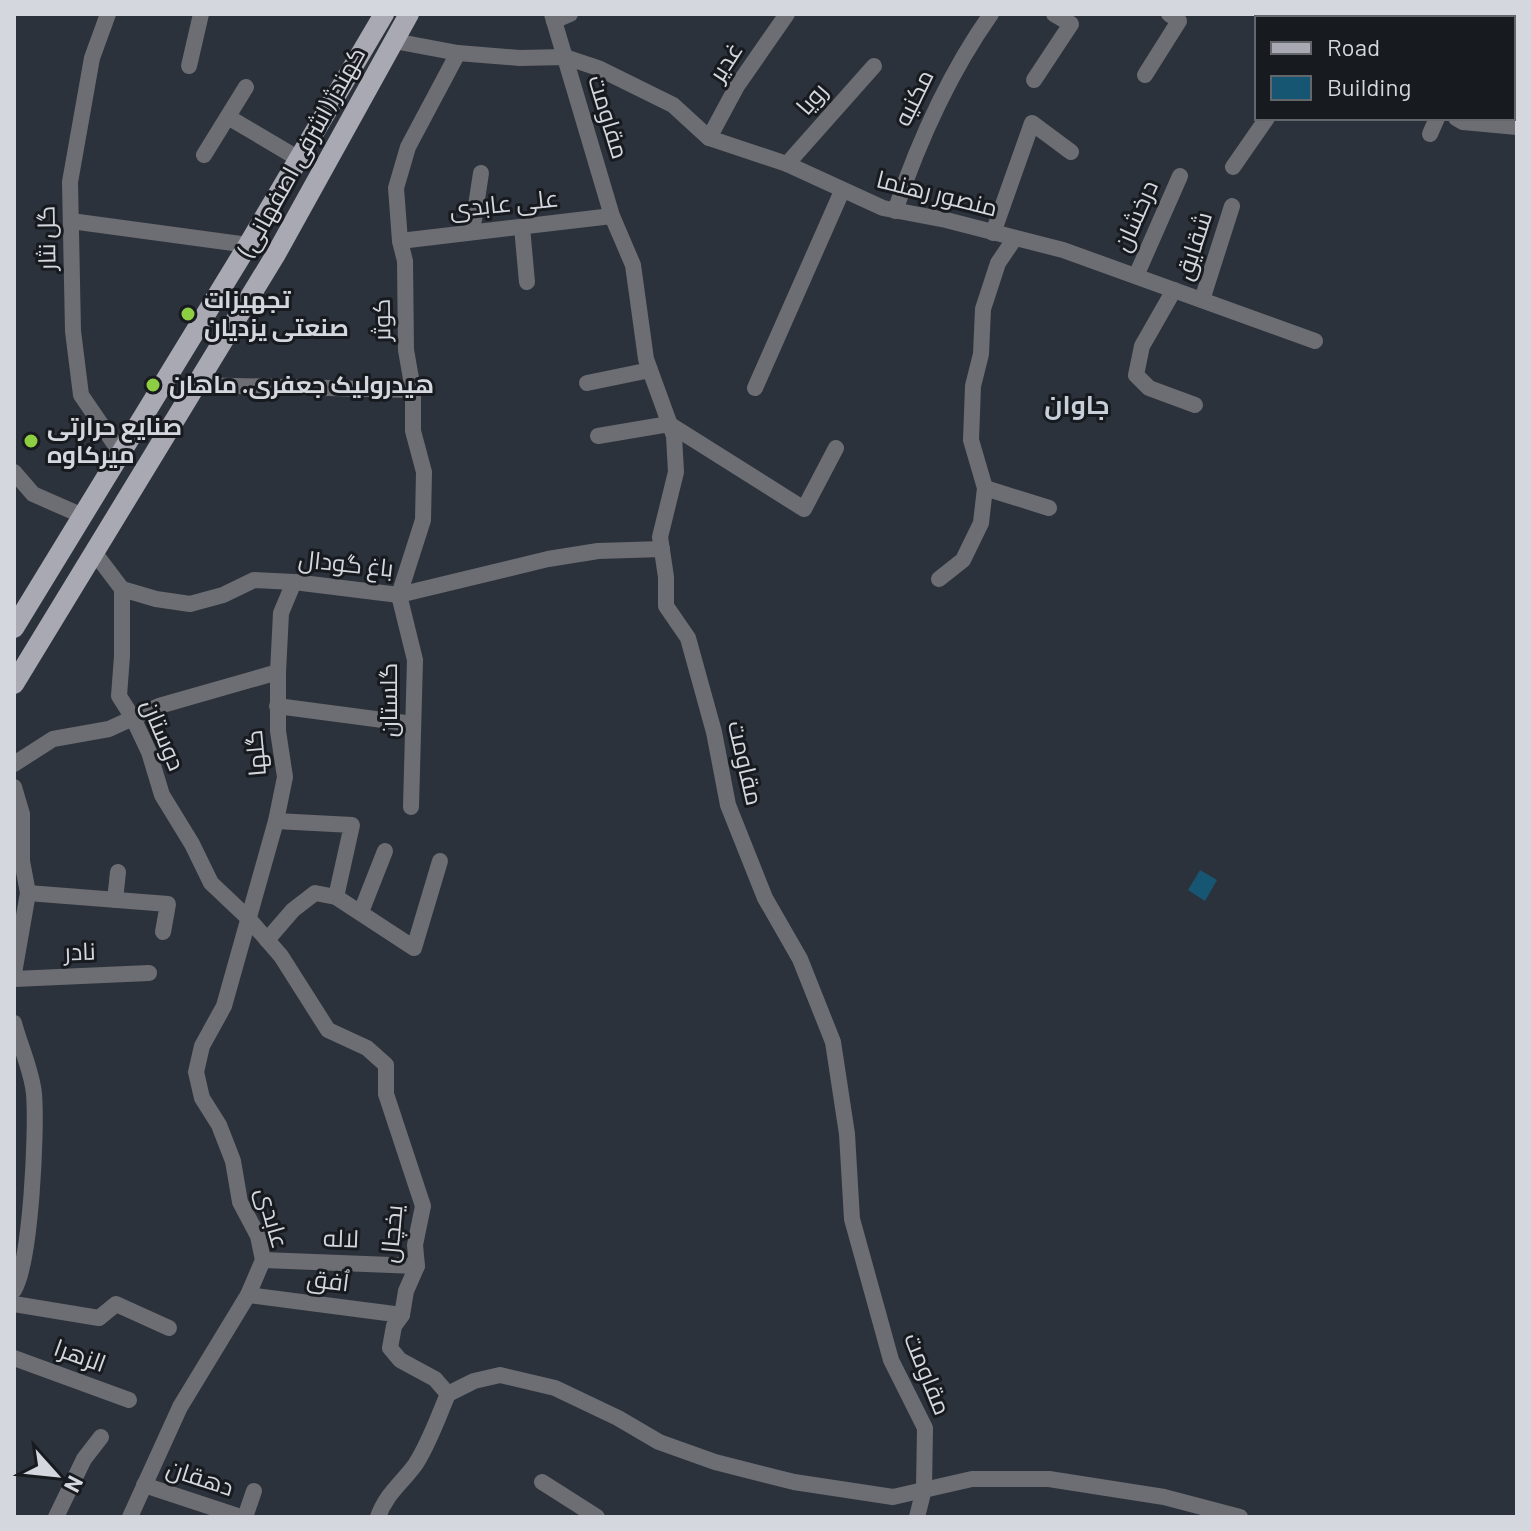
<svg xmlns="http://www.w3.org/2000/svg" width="1531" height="1531" font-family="Barlow,Cairo,sans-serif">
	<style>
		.building { fill: #175672 }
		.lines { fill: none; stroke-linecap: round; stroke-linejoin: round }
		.minor { stroke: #6d6e73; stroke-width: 16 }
		.primary { stroke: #a8a9b3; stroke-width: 20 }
		.poi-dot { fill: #8ece43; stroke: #171a1e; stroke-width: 3 }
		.labels { text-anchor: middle; stroke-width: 6; stroke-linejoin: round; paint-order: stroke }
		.street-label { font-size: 24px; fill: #d4d8de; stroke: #171a1e }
		.poi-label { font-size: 24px; font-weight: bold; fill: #d4d8de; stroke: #171a1e; text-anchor: start }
		.neighbourhood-label { font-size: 26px; font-weight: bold; fill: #c7cfda; stroke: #171a1e }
	</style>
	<rect width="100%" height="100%" fill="#2c323b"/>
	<!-- building -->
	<polygon class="building" points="1200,870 1217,880 1205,901 1188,890"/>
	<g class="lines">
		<!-- minor -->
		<g class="minor">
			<polyline points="108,14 92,58 70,182 73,331 81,395 120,452"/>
			<polyline points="552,14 612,216 633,265 646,359 674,436 676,472 660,537 666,577 666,606 688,638 714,732 728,805 765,898 800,959 833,1042 847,1134 852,1219 891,1360 925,1428 924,1489 917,1517"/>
			<polyline points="1265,14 1269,18"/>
			<polyline points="1425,14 1429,18"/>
			<polyline points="1408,18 1411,14"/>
			<polyline points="554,21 570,14"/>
			<polyline points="1513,23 1516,14"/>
			<polyline points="394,41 458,53 520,58 565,57 598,68 673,105 709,138 787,164 883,208 946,220 1063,250 1315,341"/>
			<polyline points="189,66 201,14"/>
			<polyline points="1145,75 1179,21 1169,14"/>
			<polyline points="1034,80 1071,24 1054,14"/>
			<polyline points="228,117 299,159"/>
			<polyline points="1456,118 1463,122 1517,127"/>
			<polyline points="1430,134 1437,118"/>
			<polyline points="709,138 737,86 787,14"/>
			<polyline points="204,155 246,87"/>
			<polyline points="787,164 874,66"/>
			<polyline points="1233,167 1267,118"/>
			<path d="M 895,211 C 919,140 948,75 991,14"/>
			<polyline points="71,221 248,245"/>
			<polyline points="522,227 527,282"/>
			<polyline points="472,232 481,173"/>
			<polyline points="993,233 1032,123 1071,152"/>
			<polyline points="400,241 612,216"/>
			<polyline points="1136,276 1180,176"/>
			<polyline points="1174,290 1142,346 1136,375 1149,388 1195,405"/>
			<polyline points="1202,300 1232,206"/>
			<polyline points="587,383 650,370"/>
			<polyline points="194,385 413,390"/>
			<polyline points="755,388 842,191"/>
			<polyline points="598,436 669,424 804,509 836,448"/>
			<polyline points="14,472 33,494 83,516"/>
			<polyline points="985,488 1049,508"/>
			<path d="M 94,552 L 122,589 L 122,656 L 119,696 L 133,718 L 149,752 L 162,795 L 192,844 L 211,883 L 248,918 L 281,956 L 328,1030 L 367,1048 L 386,1065 L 386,1094 L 423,1206 L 415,1245 L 417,1266 L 406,1291 L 402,1315 L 394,1326 L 390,1348 L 400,1360 L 435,1379 L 448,1394 C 438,1417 429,1444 415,1465 C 401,1484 386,1494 378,1517"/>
			<polyline points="939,579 963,560 981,523 985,488 971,440 973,386 981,354 983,309 998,263 1015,238"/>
			<polyline points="122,589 156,599 190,604 223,595 254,580 294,582 399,595 548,559 598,551 662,549"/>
			<polyline points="277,706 413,724"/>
			<polyline points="14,764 53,739 109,729 159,706 278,672"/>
			<polyline points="14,787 22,814 22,861 28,893 14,973"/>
			<polyline points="411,807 415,660 399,595 423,520 424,472 413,431 413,390 406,350 405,261 400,241 396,188 408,147 458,53"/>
			<polyline points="276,821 352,825 336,897"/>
			<polyline points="28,893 168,904 163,932"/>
			<polyline points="115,900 118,872"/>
			<polyline points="361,912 385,851"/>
			<polyline points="267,940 293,910 315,893 336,897 414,948 440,861"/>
			<polyline points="14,979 149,973"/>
			<path d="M 14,1023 C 20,1046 32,1071 34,1094 C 37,1130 31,1262 14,1290"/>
			<polyline points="263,1260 417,1266"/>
			<polyline points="248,1295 402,1315"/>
			<polyline points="14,1304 99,1318 116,1304 169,1328"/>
			<polyline points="14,1358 129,1400"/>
			<polyline points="448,1394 474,1381 500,1375 555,1388 618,1418 659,1442 715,1462 794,1482 893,1497 972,1479 1049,1479 1164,1497 1240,1517"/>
			<polyline points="542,1482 597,1517"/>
			<polyline points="144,1485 241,1517"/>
			<polyline points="56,1517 84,1459 101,1437"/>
			<polyline points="130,1517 180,1407 248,1295 263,1260 258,1236 240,1202 233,1161 219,1125 202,1098 196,1072 202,1046 224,1006 276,821 285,777 278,731 278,672 281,613 294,582"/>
			<polyline points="245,1517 254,1491"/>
		</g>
		<!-- primary -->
		<g class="primary">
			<polyline points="14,628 248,245 384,14"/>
			<polyline points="14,684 276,254 409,14"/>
		</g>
	</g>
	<!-- markers -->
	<g class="poi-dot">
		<circle cx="188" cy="314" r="8"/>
		<circle cx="153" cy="385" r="8"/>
		<circle cx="31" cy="441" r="8"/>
	</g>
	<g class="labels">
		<!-- street labels -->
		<g class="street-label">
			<text transform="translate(726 62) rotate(-57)" y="8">غدیر</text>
			<text transform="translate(914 98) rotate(-64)" y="8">مکنیه</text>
			<text transform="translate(812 99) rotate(-49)" y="8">رویا</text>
			<text transform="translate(608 117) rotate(73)" y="8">مقاومت</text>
			<text transform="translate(302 152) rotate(-61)" y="8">کهندژ (اشرفی اصفهانی)</text>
			<text transform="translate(937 194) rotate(14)" y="8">منصور رهنما</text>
			<text transform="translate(504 204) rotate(-6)" y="8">علی عابدی</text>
			<text transform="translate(1136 216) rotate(-66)" y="8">درخشان</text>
			<text transform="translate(47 238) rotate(-91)" y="8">گل نثار</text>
			<text transform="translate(1194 246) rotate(-72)" y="8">شقایق</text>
			<text transform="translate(382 320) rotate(-91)" y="8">کوثر</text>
			<text transform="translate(346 564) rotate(6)" y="8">باغ گودال</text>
			<text transform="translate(389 700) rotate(-90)" y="8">گلستان</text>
			<text transform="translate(163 735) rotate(67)" y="8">دوستان</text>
			<text transform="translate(256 753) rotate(-95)" y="8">گلها</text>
			<text transform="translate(745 763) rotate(77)" y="8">مقاومت</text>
			<text transform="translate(80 952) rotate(-2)" y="8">نادر</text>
			<text transform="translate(272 1218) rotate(74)" y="8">عابدی</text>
			<text transform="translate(392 1234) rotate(-85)" y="8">یخچال</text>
			<text transform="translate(341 1239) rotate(2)" y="8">لاله</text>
			<text transform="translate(328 1281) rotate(7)" y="8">اُفق</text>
			<text transform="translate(80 1356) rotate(20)" y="8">الزهرا</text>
			<text transform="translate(927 1374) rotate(68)" y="8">مقاومت</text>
			<text transform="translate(200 1478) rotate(18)" y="8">دهقان</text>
		</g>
		<!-- poi labels -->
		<g class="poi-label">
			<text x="204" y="308">تجهیزات<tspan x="204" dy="28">صنعتی یزدیان</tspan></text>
			<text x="169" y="393">هیدرولیک جعفری. ماهان</text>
			<text x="47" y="435">صنایع حرارتی<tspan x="47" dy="28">میرکاوه</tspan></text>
		</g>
		<!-- neighbourhood labels -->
		<g class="neighbourhood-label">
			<text x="1077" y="414">جاوان</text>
		</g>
	</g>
	<!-- border -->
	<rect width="1531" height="1531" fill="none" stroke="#d4d8de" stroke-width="32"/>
	<!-- legend -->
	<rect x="1255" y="16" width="260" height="104" fill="#171a1e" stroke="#63666b" stroke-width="2"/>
	<rect x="1271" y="42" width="40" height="12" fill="#a8a9b3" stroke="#63666b" stroke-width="2"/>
	<text x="1327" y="56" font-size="24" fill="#d4d8de">Road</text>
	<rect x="1271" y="76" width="40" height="24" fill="#175672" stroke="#63666b" stroke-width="2"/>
	<text x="1327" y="96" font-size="24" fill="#d4d8de">Building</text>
	<!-- north arrow -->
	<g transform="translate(56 1475) rotate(117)" stroke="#171a1e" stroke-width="6" paint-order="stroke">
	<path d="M0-6L14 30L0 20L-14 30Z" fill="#d4d8de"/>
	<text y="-12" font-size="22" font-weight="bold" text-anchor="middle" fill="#d4d8de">N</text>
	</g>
</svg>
